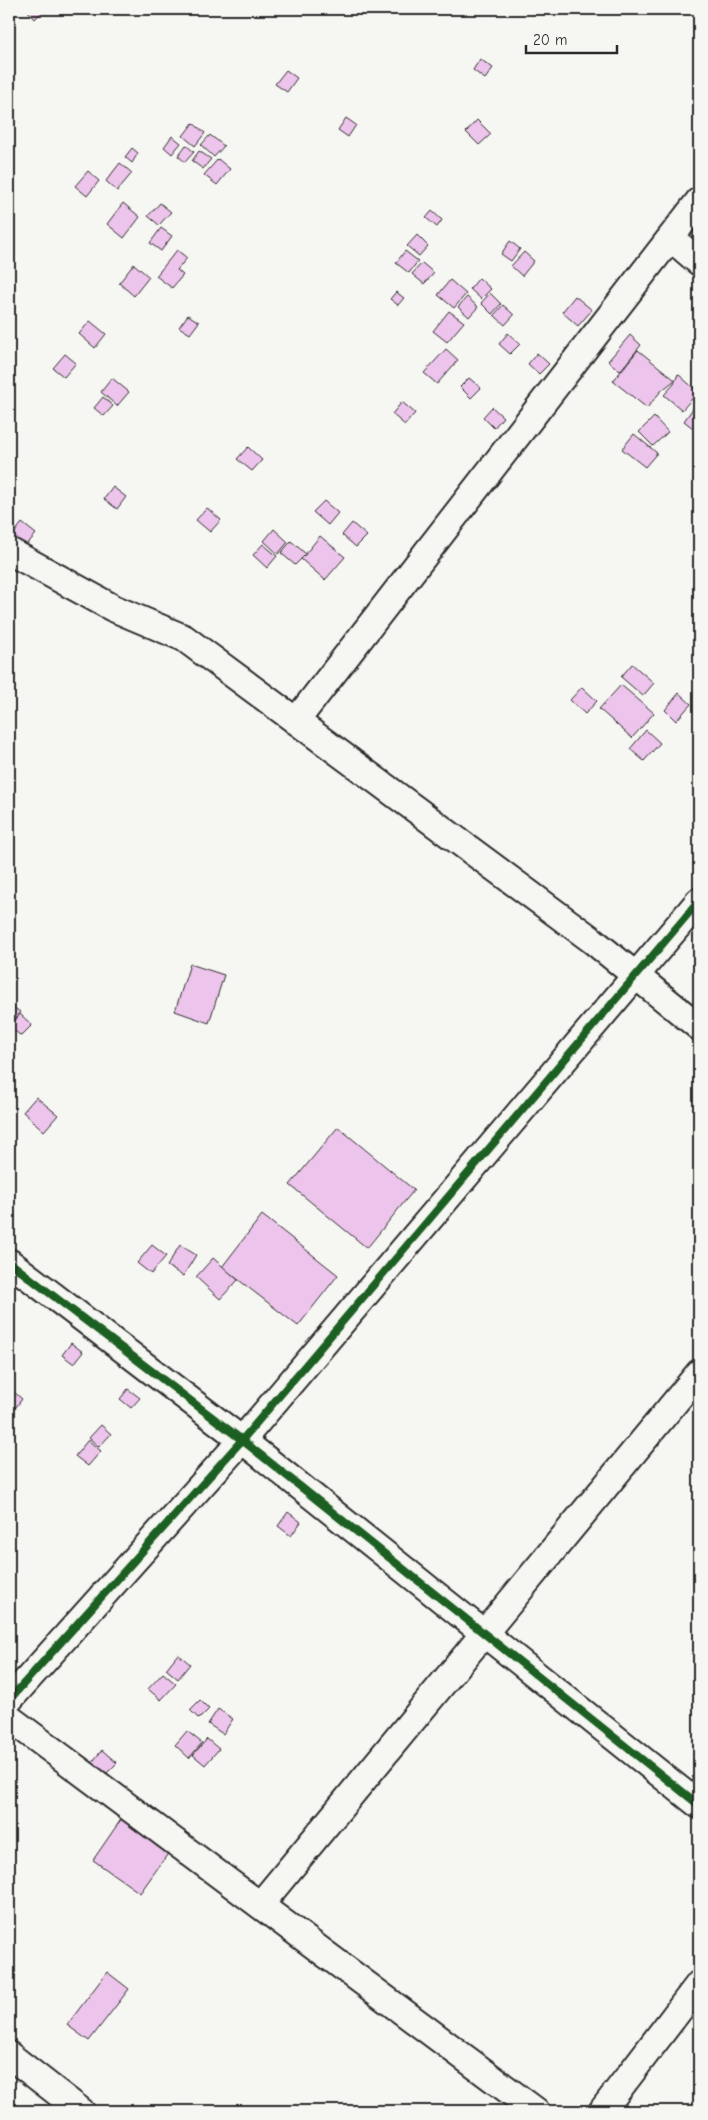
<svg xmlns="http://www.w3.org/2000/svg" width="708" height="2120" font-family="'Comic Neue',sans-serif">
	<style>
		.building { fill: #edc4ec; stroke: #2b2b2b }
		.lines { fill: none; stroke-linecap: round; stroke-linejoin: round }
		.minor-casing { stroke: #2b2b2b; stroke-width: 30 }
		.minor { stroke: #f6f6f2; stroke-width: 26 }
		.cycleway-casing { stroke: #f6f6f2; stroke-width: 11 }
		.cycleway { stroke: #1b5e20; stroke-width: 8 }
	</style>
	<rect width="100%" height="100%" fill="#f6f6f2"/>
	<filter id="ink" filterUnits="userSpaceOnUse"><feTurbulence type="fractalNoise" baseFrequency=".02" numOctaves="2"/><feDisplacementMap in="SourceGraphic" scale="10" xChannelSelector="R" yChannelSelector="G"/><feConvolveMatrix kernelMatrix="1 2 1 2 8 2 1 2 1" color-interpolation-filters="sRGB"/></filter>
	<g filter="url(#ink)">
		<!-- building -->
		<g class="building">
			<polygon points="26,9 45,9 35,19"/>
			<polygon points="480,59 493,68 485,79 473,70"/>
			<polygon points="286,70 297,78 287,92 275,84"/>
			<polygon points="346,118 356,125 348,137 338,130"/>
			<polygon points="477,120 491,134 479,145 466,132"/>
			<polygon points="193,123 205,133 195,146 183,136"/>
			<polygon points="210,135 224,146 214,157 201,145"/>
			<polygon points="172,136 181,143 172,154 164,147"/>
			<polygon points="186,145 194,152 185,162 178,156"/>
			<polygon points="132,148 138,153 132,163 125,157"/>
			<polygon points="199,151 211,159 203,169 192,161"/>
			<polygon points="218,159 230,169 217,185 204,175"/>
			<polygon points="120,163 132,173 117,191 106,181"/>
			<polygon points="88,171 99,181 87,196 75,186"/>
			<polygon points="9,173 16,178 9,188"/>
			<polygon points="123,203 140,217 124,238 107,224"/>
			<polygon points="160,203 171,212 159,225 148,216"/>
			<polygon points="432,211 442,220 437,227 426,218"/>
			<polygon points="161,228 172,236 161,251 150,243"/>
			<polygon points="417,235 428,246 419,256 407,246"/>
			<polygon points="510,241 520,249 511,261 501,254"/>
			<polygon points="177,250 187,258 177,270 183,275 172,288 156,276"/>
			<polygon points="405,251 418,261 409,273 396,263"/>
			<polygon points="524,252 534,261 522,276 511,266"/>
			<polygon points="422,263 434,273 424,284 412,274"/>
			<polygon points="134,264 149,277 134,296 119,283"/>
			<polygon points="479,278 491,289 481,299 470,289"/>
			<polygon points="450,280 466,294 454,308 438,295"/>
			<polygon points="396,292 404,298 398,305 390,299"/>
			<polygon points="490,293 501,304 492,314 481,303"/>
			<polygon points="575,296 592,310 578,326 562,312"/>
			<polygon points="467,297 478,307 469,317 458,307"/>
			<polygon points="503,305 514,315 505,325 494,315"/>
			<polygon points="449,311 464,322 447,342 433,331"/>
			<polygon points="188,315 199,322 190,334 179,327"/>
			<polygon points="90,321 106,334 95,348 79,334"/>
			<polygon points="508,333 520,344 510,354 499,344"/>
			<polygon points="630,335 641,345 620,371 608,361"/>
			<polygon points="446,349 458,360 437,384 424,373"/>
			<polygon points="638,350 675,380 661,391 647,408 613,381"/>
			<polygon points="537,353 549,364 539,374 528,364"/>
			<polygon points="65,354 76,363 64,377 53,368"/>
			<polygon points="678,374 698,392 682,410 664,395 674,384"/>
			<polygon points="112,378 129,392 117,406 101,392"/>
			<polygon points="469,378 481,388 471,398 460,387"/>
			<polygon points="103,397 113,406 104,416 94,408"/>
			<polygon points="699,400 699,430 698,432 684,421"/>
			<polygon points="402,402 415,413 405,425 392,414"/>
			<polygon points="492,407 503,417 494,428 483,417"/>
			<polygon points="654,417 668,432 653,446 639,432"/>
			<polygon points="699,430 699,444 694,440"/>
			<polygon points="634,434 657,453 645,467 622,449"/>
			<polygon points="248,447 262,460 252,471 237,459"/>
			<polygon points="113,487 126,497 117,509 104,499"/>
			<polygon points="324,501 338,513 328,525 313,512"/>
			<polygon points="207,508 221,520 210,532 196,520"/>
			<polygon points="22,523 36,534 23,549 10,538"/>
			<polygon points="352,523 367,536 356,547 342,535"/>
			<polygon points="274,529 288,542 278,554 264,541"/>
			<polygon points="320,536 345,557 325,580 301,559"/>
			<polygon points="291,541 306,554 295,565 281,553"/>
			<polygon points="263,544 277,556 267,568 253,555"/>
			<polygon points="632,664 654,683 643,696 621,677"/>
			<polygon points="621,685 654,713 632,738 599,709"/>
			<polygon points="582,687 597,701 585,714 570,700"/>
			<polygon points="679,693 691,704 676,721 665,710"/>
			<polygon points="646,730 660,743 644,761 630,749"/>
			<polygon points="190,964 224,975 209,1023 175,1011"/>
			<polygon points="9,1004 20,1012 10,1027 9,1026"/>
			<polygon points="20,1014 32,1025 21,1036 10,1027"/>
			<polygon points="36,1097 58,1115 44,1131 23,1112"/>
			<polygon points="338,1127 414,1190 367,1248 290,1185"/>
			<polygon points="262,1215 338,1275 298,1326 222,1267"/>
			<polygon points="152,1245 166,1256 151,1274 137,1263"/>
			<polygon points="180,1245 196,1255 183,1276 167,1266"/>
			<polygon points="213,1258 238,1280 220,1299 196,1277"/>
			<polygon points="71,1343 83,1352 74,1364 62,1355"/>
			<polygon points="128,1389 140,1398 131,1408 120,1399"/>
			<polygon points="13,1391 22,1399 13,1411 9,1408 9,1396"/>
			<polygon points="101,1425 111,1434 99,1447 89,1438"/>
			<polygon points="88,1440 101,1451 88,1466 75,1456"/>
			<polygon points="288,1512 301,1522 291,1536 278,1526"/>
			<polygon points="178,1654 190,1664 178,1679 166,1669"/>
			<polygon points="163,1673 176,1684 161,1700 148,1689"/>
			<polygon points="200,1700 209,1709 199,1719 190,1710"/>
			<polygon points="218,1709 233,1719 223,1734 208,1724"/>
			<polygon points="187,1731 202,1743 189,1758 175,1745"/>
			<polygon points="207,1739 219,1749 205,1765 193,1755"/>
			<polygon points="102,1750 117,1763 103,1777 90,1765"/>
			<polygon points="124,1815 172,1848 140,1893 93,1860"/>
			<polygon points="107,1972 129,1989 89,2041 67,2025"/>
		</g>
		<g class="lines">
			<!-- minor casing -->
			<g class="minor-casing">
				<g id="minor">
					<polyline points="672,239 699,262"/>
					<polyline points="9,551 113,608 184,638 592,940 699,1027"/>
					<polyline points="296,721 699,201"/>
					<polyline points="9,1262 242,1440 699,1805"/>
					<polyline points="9,1700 242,1440 699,901"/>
					<polyline points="9,1718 536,2111"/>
					<polyline points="260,1905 699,1373"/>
					<polyline points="9,2055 81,2111"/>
					<polyline points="602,2111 699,1984"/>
				</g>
			</g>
			<!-- minor -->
			<use href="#minor" class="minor"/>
			<!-- cycleway casing -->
			<g class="cycleway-casing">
				<g id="cycleway">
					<polyline points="9,1262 242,1440 699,1805"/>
					<polyline points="9,1700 242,1440 699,901"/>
				</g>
			</g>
			<!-- cycleway -->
			<use href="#cycleway" class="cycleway"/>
		</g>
	</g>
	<!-- margin -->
	<rect width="708" height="2120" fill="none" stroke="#f6f6f2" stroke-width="30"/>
	<rect x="15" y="15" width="678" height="2090" fill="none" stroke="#2b2b2b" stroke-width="2" filter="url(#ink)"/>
	<!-- scale -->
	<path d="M526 45v8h91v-8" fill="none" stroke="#2b2b2b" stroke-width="2.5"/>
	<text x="533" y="45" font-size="15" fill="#2b2b2b" stroke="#f6f6f2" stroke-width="4" paint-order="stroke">20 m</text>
</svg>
